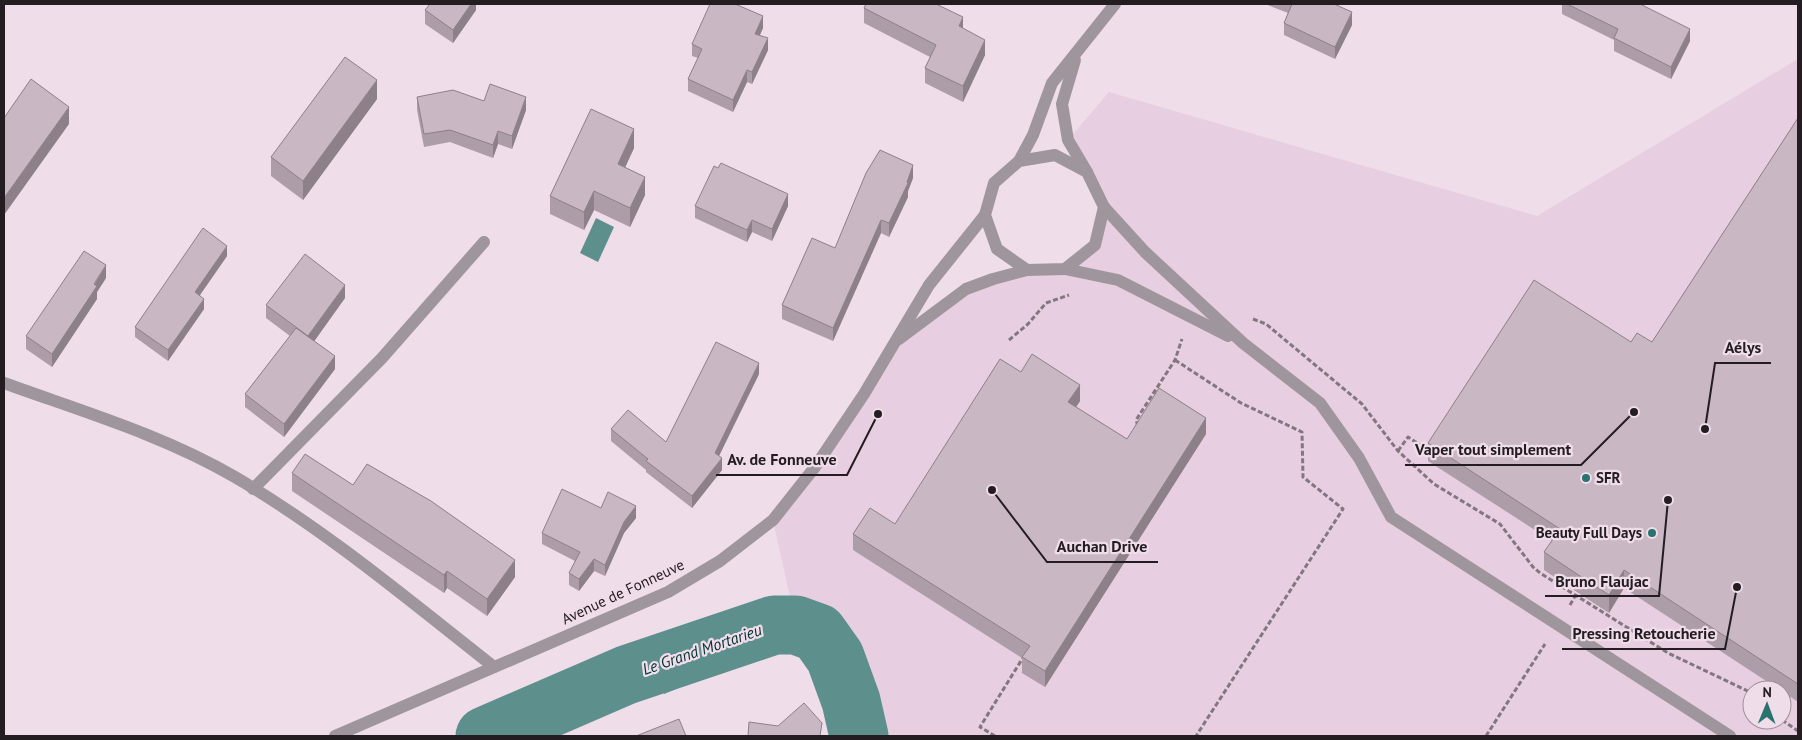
<svg xmlns="http://www.w3.org/2000/svg" width="1802" height="740" font-family="'PT Sans',sans-serif">
	<style>
		.built { fill: #e7cee0; fill-rule: evenodd }
		.water { fill: #5d908d }
		.lines { fill: none; stroke-linecap: round; stroke-linejoin: round }
		.river { stroke: #5d908d; stroke-width: 59 }
		.path { stroke: #83777f; stroke-width: 3; stroke-dasharray: 5 2.5; stroke-linecap: butt }
		.service { stroke: #9e969c; stroke-width: 12 }
		.minor { stroke: #9e969c; stroke-width: 12 }
		.tertiary { stroke: #9e969c; stroke-width: 12 }
		.wall { fill: #ad9da8 }
		.shaded-wall { fill: #8d8088 }
		.building { fill: #c9b7c3; stroke: #8d8088 }
		.poi-dot { fill: #29736f; stroke: #f0ddea; stroke-width: 2 }
		.labels { text-anchor: middle; stroke-width: 4.5; stroke-linejoin: round; paint-order: stroke }
		.poi-label { font-size: 15px; font-weight: bold; fill: #231d21; stroke: #f0ddea; text-anchor: start }
		.street-label { font-size: 15px; fill: #231d21; stroke: #f0ddea }
		.water-label { font-size: 16px; font-style: italic; fill: #003231; stroke: #f0ddea }
		.leader { fill: none; stroke: #231d21; stroke-width: 2 }
		.callout-dot { fill: #231d21; stroke: #f0ddea; stroke-width: 2 }
		.callout-label { font-size: 16px; text-anchor: middle; font-weight: bold; fill: #231d21; stroke: #f0ddea; stroke-width: 4.5; stroke-linejoin: round; paint-order: stroke }
	</style>
	<rect width="100%" height="100%" fill="#f0ddea"/>
	<!-- built -->
	<path class="built" d="M 1798,59 L 1798,736 L 859,736 L 851,701 L 835,657 L 818,633 L 796,625 L 773,520 L 893,343 L 966,289 L 1027,270 L 1065,269 L 1095,245 L 1104,207 L 1068,140 L 1109,92 L 1537,216 ZM 1752,690 L 1782,690 L 1782,720 L 1752,720 Z"/>
	<!-- water -->
	<g class="water">
		<polygon points="596,218 614,227 598,262 580,253"/>
		<polygon points="693,663 700,679 664,694 658,678"/>
	</g>
	<g class="lines">
		<!-- river -->
		<polyline class="river" points="485,736 626,675 774,625 796,625 818,633 835,657 851,701 859,736"/>
		<!-- path -->
		<g class="path">
			<polyline points="1253,319 1266,324 1362,404 1398,451 1434,484 1500,524 1533,567 1540,573 1668,653 1752,693"/>
			<polyline points="1009,340 1028,324 1046,303 1069,295"/>
			<polyline points="1175,360 1241,403 1302,432 1303,477 1343,509 1196,736"/>
			<polyline points="1138,426 1136,420 1175,360 1182,339"/>
			<polyline points="1398,451 1408,437 1431,452"/>
			<polyline points="1570,605 1578,591"/>
			<polyline points="1782,720 1798,731"/>
			<polyline points="995,736 980,727 1024,656"/>
			<polyline points="1486,736 1545,644"/>
		</g>
		<!-- service -->
		<g class="service">
			<polyline points="1104,207 1145,252 1243,343 1320,403 1359,458 1391,517 1730,736"/>
			<polyline points="1065,269 1118,280 1228,336"/>
			<polyline points="253,489 382,358 484,242"/>
		</g>
		<!-- minor -->
		<path class="minor" d="M 4,383 C 81,411 163,435 235,477 C 327,531 410,601 494,667"/>
		<!-- tertiary -->
		<g class="tertiary">
			<polyline points="1075,60 1062,104 1068,140 1087,172"/>
			<polyline points="1019,161 1055,155 1087,172 1104,207 1095,245 1065,269 1027,270 997,249 985,215 994,183 1019,161 1033,135 1052,83 1115,4"/>
			<polyline points="899,339 966,289 993,279 1027,270"/>
			<polyline points="335,736 668,592 720,561 773,520 815,467 864,394 929,285 985,215"/>
		</g>
	</g>
	<!-- wall -->
	<g class="wall">
		<polygon points="476,4 476,10 453,43 425,24 425,10"/>
		<polygon points="1265,4 1334,4 1352,25 1335,59 1284,35 1284,23 1288,13"/>
		<polygon points="1562,4 1640,4 1690,41 1671,79 1614,51 1614,40 1562,14"/>
		<polygon points="864,8 963,28 985,55 963,102 925,83 925,68 930,57 864,23"/>
		<polygon points="763,28 760,35 768,50 752,84 747,82 733,112 688,91 688,79 698,58 692,56 692,44"/>
		<polygon points="417,97 484,101 526,110 512,149 498,144 493,158 450,142 424,147 417,110"/>
		<polygon points="377,99 303,200 271,176 271,157"/>
		<polygon points="1798,118 1798,702 1782,691 1782,690 1780,690 1624,588 1609,613 1583,596 1544,570 1544,552 1552,541 1428,461 1428,443 1631,342 1652,342"/>
		<polygon points="634,148 625,167 645,195 630,227 594,210 584,230 550,214 550,196"/>
		<polygon points="913,178 908,191 908,197 889,237 881,233 833,341 782,319 782,305"/>
		<polygon points="695,206 788,206 772,241 752,232 747,242 695,218"/>
		<polygon points="227,256 200,295 204,309 168,361 135,337 135,327"/>
		<polygon points="106,278 97,292 97,299 52,367 26,349 26,336"/>
		<polygon points="345,298 314,341 335,369 284,437 245,407 245,394 290,336 266,318 266,305"/>
		<polygon points="1021,372 1080,401 1076,407 1127,439 1206,434 1045,687 1022,673 1022,658 853,550 853,534 895,524"/>
		<polygon points="759,374 719,456 722,470 692,508 646,472 646,470 611,441 611,429 666,442"/>
		<polygon points="292,473 353,485 515,577 487,616 447,588 444,593 292,491"/>
		<polygon points="601,508 636,518 624,533 605,576 594,571 579,591 569,585 569,573 575,561 542,544 542,533"/>
	</g>
	<!-- shaded-wall -->
	<g class="shaded-wall">
		<polygon points="471,4 476,4 476,10 453,43 453,30"/>
		<polygon points="1352,12 1352,25 1335,59 1335,47"/>
		<polygon points="763,16 763,28 755,45 755,34"/>
		<polygon points="963,17 963,33 959,26"/>
		<polygon points="1690,29 1690,41 1671,79 1671,67"/>
		<polygon points="768,38 768,50 752,84 752,72"/>
		<polygon points="985,40 985,55 963,102 963,86"/>
		<polygon points="747,70 747,82 733,112 733,100"/>
		<polygon points="377,80 377,99 303,200 303,181"/>
		<polygon points="526,97 526,110 512,149 512,136"/>
		<polygon points="69,107 69,124 4,215 4,198"/>
		<polygon points="634,129 634,148 618,183 618,164"/>
		<polygon points="498,131 498,144 493,158 493,145"/>
		<polygon points="913,165 913,178 908,191 908,197 889,237 889,223 907,182"/>
		<polygon points="645,177 645,195 630,227 630,208"/>
		<polygon points="594,191 594,210 584,230 584,212"/>
		<polygon points="788,194 788,206 772,241 772,229"/>
		<polygon points="752,220 752,232 747,242 747,230"/>
		<polygon points="881,220 881,233 833,341 833,328"/>
		<polygon points="227,246 227,256 195,302 195,292"/>
		<polygon points="106,265 106,278 97,292 97,299 52,367 52,354"/>
		<polygon points="345,285 345,298 308,350 308,336"/>
		<polygon points="204,299 204,309 168,361 168,350"/>
		<polygon points="335,356 335,369 284,437 284,424"/>
		<polygon points="759,363 759,374 715,464 715,453"/>
		<polygon points="1080,385 1080,401 1068,419 1068,402"/>
		<polygon points="1206,418 1206,434 1045,687 1045,671"/>
		<polygon points="722,458 722,470 692,508 692,496"/>
		<polygon points="636,506 636,518 624,533 605,576 605,565 624,522"/>
		<polygon points="594,559 594,571 579,591 579,579"/>
		<polygon points="515,560 515,577 487,616 487,599"/>
		<polygon points="1624,570 1624,588 1609,613 1609,595"/>
		<polygon points="447,571 447,588 444,593 444,575"/>
	</g>
	<!-- building -->
	<g class="building">
		<polygon points="430,4 471,4 453,30 425,10"/>
		<polygon points="710,4 735,4 763,16 755,34 768,38 752,72 747,70 733,100 688,79 702,49 692,44"/>
		<polygon points="866,4 936,4 963,17 959,26 985,40 963,86 925,68 936,45 864,8"/>
		<polygon points="1292,4 1334,4 1352,12 1335,47 1284,23"/>
		<polygon points="1567,4 1640,4 1690,29 1671,67 1614,38 1618,29"/>
		<polygon points="345,57 377,80 303,181 271,157"/>
		<polygon points="31,79 69,107 4,198 4,118"/>
		<polygon points="490,84 526,97 512,136 498,131 493,145 450,130 424,134 417,97 453,90 484,101"/>
		<polygon points="591,109 634,129 618,164 645,177 630,208 594,191 584,212 550,196"/>
		<polygon points="1798,118 1798,684 1624,570 1609,595 1583,578 1544,552 1560,529 1428,443 1534,280 1631,342 1637,333 1652,342"/>
		<polygon points="880,150 913,165 907,182 908,183 889,223 881,220 833,328 782,305 812,238 835,248 866,173"/>
		<polygon points="721,163 788,194 772,229 752,220 747,230 695,206 714,166 718,168"/>
		<polygon points="203,228 227,246 195,292 204,299 168,350 135,327"/>
		<polygon points="84,251 106,265 94,284 97,286 52,354 26,336"/>
		<polygon points="305,254 345,285 308,336 266,305"/>
		<polygon points="296,328 335,356 284,424 245,394"/>
		<polygon points="716,342 759,363 715,453 722,458 692,496 646,461 648,459 611,429 628,410 666,442"/>
		<polygon points="1032,354 1080,385 1068,402 1127,439 1159,388 1206,418 1045,671 1022,657 1030,646 853,534 870,508 895,524 1000,359 1021,372"/>
		<polygon points="305,454 353,485 367,464 431,501 515,560 487,599 447,571 444,575 292,473"/>
		<polygon points="562,489 601,508 608,492 636,506 624,522 605,565 594,559 579,579 569,573 580,552 542,533"/>
		<polygon points="804,703 822,723 820,736 748,736 749,722 778,726"/>
		<polygon points="679,719 686,736 636,736"/>
	</g>
	<!-- markers -->
	<g class="poi-dot">
		<circle cx="1586" cy="478" r="5"/>
		<circle cx="1652" cy="533" r="5"/>
	</g>
	<g class="labels">
		<!-- poi labels -->
		<g class="poi-label">
			<text x="1596" y="483">SFR</text>
			<text x="1642" y="538" text-anchor="end">Beauty Full Days</text>
		</g>
		<!-- street labels -->
		<g class="street-label">
			<text transform="translate(623 592) rotate(-25)" y="5">Avenue de Fonneuve</text>
		</g>
		<!-- water labels -->
		<g class="water-label">
			<text transform="translate(702 649) rotate(-19)" y="6">Le Grand Mortarieu</text>
		</g>
	</g>
	<!-- callouts -->
	<path class="leader" d="M1705 429L1715 363H1771M1634 412L1581 465H1405M878 414L847 475H716M992 490L1047 562H1158M1668 500L1659 596H1545M1737 587L1725 649H1562"/>
	<g class="callout-dot">
		<circle cx="1705" cy="429" r="5"/>
		<circle cx="1634" cy="412" r="5"/>
		<circle cx="878" cy="414" r="5"/>
		<circle cx="992" cy="490" r="5"/>
		<circle cx="1668" cy="500" r="5"/>
		<circle cx="1737" cy="587" r="5"/>
	</g>
	<g class="callout-label">
		<text x="1743" y="353">Aélys</text>
		<text x="1493" y="455">Vaper tout simplement</text>
		<text x="782" y="465">Av. de Fonneuve</text>
		<text x="1102" y="552">Auchan Drive</text>
		<text x="1602" y="587">Bruno Flaujac</text>
		<text x="1644" y="639">Pressing Retoucherie</text>
	</g>
	<!-- border -->
	<rect width="1802" height="740" fill="none" stroke="#231d21" stroke-width="10"/>
	<!-- north arrow -->
	<g transform="translate(1767 705) rotate(1)"><circle r="24" fill="#f0ddea" stroke="#9e909a"/>
	<path d="M0-4L9 19L0 12L-9 19Z" fill="#29736f"/>
	<text y="-8" font-size="14" font-weight="bold" text-anchor="middle" fill="#231d21">N</text>
	</g>
</svg>
